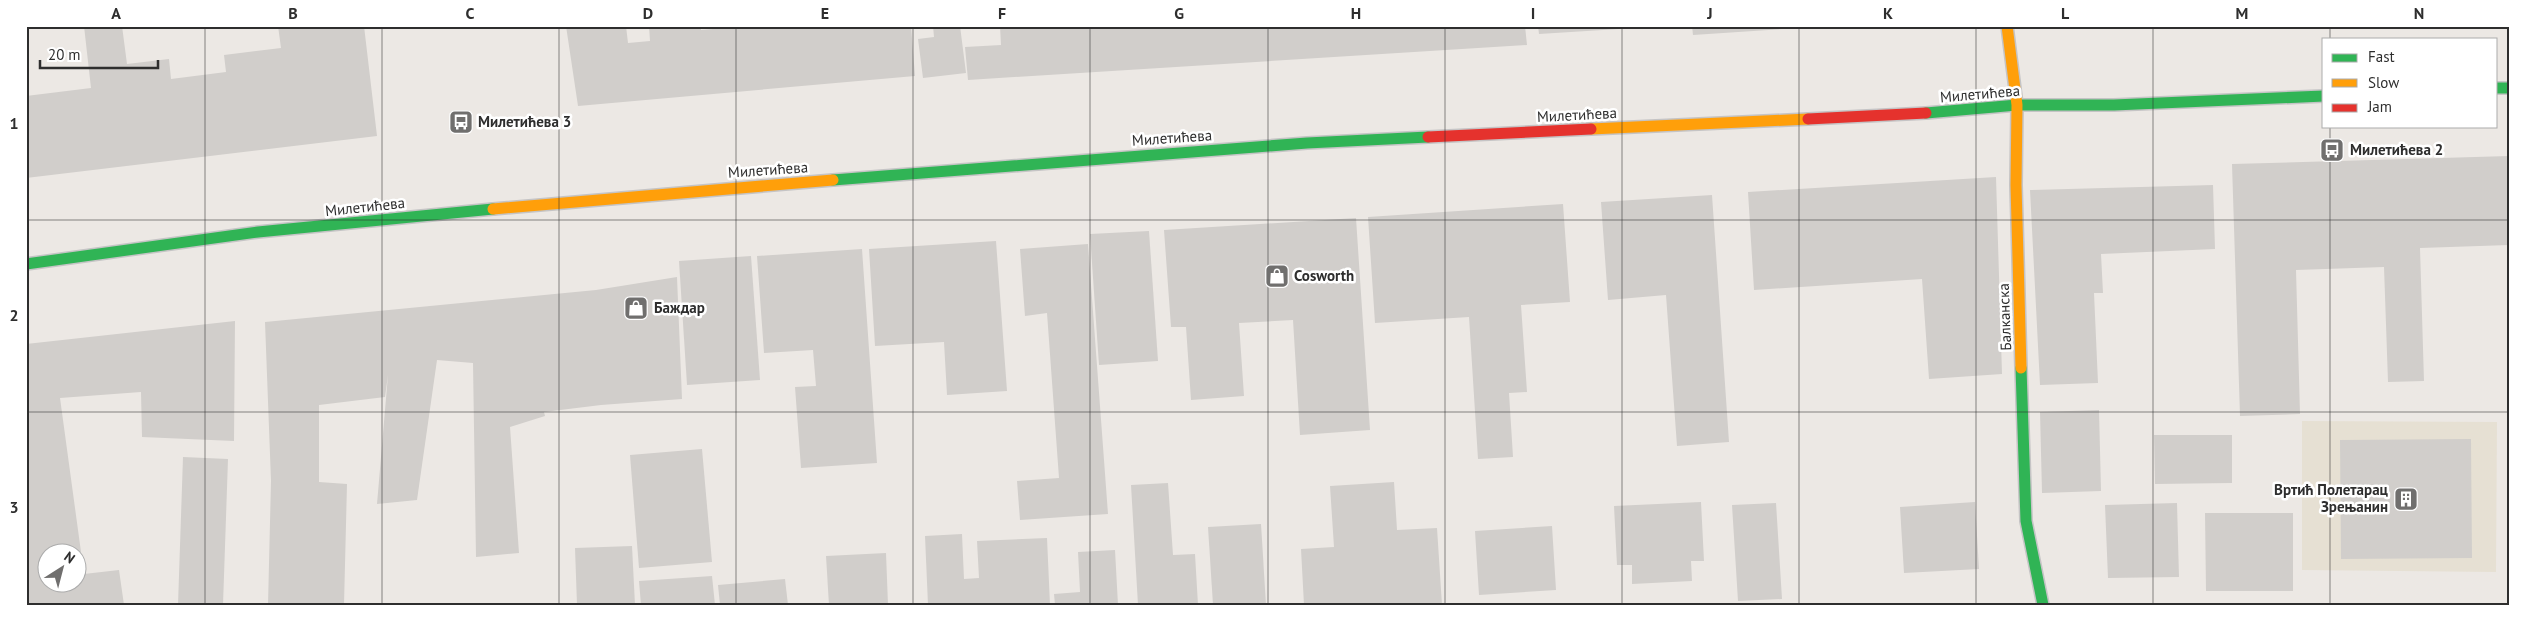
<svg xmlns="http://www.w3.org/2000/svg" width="2535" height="631" font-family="'PT Sans',sans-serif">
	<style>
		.education { fill: #e6e0d3 }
		.building { fill: #d1cecb; fill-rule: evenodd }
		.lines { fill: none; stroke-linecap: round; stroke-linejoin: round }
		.fast-casing { stroke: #c5c4c5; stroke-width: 14 }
		.slow-casing { stroke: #c5c4c5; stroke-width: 14 }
		.jam-casing { stroke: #c5c4c5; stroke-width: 14 }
		.fast { stroke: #30b455; stroke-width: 11 }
		.slow { stroke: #ff9f0a; stroke-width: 11 }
		.jam { stroke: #e5322d; stroke-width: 11 }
		.grid { fill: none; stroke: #2e2e2e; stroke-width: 1; stroke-opacity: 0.55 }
		.labels { text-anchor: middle; stroke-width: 5; stroke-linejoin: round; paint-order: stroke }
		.street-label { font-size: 15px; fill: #2e2e2e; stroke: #fff }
		.poi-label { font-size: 15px; font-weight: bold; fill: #2e2e2e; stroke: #fff; text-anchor: start }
		.neatline { fill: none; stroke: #2e2e2e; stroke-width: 2 }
		.grid-label { font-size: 16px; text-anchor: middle; font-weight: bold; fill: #2e2e2e }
	</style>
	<rect width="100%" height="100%" fill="#ece8e4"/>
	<!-- education -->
	<polygon class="education" points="2302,421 2497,422 2496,572 2302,570"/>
	<!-- building -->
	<g class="building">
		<polygon points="84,26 122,26 127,64 169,59 171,79 226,72 224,55 281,48 278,26 364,26 377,136 26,178 26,96 91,88"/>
		<polygon points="566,26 626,26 628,43 650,41 649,26 701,26 701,30 725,28 725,26 911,26 915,76 578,106"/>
		<polygon points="933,26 960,26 966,73 923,78 918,39 934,37"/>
		<polygon points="1000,26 1229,26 1229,32 1229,26 1525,26 1527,45 968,80 965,47 1001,45"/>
		<polygon points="1538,26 1635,26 1635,28 1539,34"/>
		<polygon points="1692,26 1797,26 1798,28 1693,35"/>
		<polygon points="2509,156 2509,245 2420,248 2424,381 2388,382 2384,267 2296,270 2300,414 2240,416 2232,164"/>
		<polygon points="1996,177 2002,374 1929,379 1922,279 1754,290 1748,192"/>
		<polygon points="2213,185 2215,249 2101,254 2103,293 2094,293 2098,383 2040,385 2030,190"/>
		<polygon points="1712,195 1729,442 1677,446 1666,295 1608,300 1601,202"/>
		<polygon points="1563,204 1570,302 1521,305 1527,392 1509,393 1513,457 1478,459 1469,317 1375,323 1368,217"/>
		<polygon points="1356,218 1370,430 1300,435 1293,320 1239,323 1244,396 1191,400 1186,327 1171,327 1164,230"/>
		<polygon points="1149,231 1158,361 1099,365 1090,234"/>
		<polygon points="996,241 1007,391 947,395 944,342 875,346 869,249"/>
		<polygon points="1088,244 1108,514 1020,520 1017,481 1059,478 1047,313 1025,316 1020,249"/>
		<polygon points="862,249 877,463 801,468 795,387 816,386 813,350 764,353 757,256"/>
		<polygon points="751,256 760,380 687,385 679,261"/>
		<polygon points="677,277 682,399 601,405 544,412 545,416 510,427 519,553 476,557 473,363 437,360 417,500 377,504 388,375 385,397 319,405 319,482 347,484 344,605 268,605 271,481 265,322 596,290"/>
		<path d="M 235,321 L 234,441 L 142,437 L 141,392 L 60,398 L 84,574 L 119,570 L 124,605 L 26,605 L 26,344 ZM 48,554 L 78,554 L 78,584 L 48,584 Z"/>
		<polygon points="2099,410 2101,491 2042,493 2040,412"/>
		<polygon points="2154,435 2232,435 2232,483 2155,484"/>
		<polygon points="2471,439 2472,558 2341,559 2340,440"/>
		<polygon points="702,449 712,562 639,568 630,455"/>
		<polygon points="183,457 228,459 223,605 178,605"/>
		<polygon points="1394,482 1397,530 1437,528 1442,605 1304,605 1301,549 1334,547 1330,486"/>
		<polygon points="1168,483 1173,555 1195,554 1198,605 1138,605 1131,485"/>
		<polygon points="1701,502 1704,561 1691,561 1692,581 1632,584 1632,565 1617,565 1614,506"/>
		<polygon points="1975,502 1979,569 1904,573 1900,507"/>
		<polygon points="1776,503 1782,599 1738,601 1732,505"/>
		<polygon points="2177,503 2179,577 2108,578 2105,505"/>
		<polygon points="2205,513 2293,513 2293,591 2206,591"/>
		<polygon points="1261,524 1266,605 1213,605 1208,527"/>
		<polygon points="1552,526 1556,590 1479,595 1475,531"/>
		<polygon points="962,534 964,579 979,578 977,541 1047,538 1050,605 928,605 925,536"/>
		<polygon points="632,546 635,605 577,605 575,548"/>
		<polygon points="1115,550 1118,605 1055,605 1054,594 1080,592 1078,552"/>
		<polygon points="886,553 888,605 829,605 826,556"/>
		<polygon points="712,576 715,605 641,605 639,581"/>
		<polygon points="785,579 788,605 720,605 718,585"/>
	</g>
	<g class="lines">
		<!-- fast casing -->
		<g class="fast-casing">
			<g id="fast">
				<polyline points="2496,88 2509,88"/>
				<polyline points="1926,113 2017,105 2114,105 2324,96"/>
				<polyline points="833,180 1307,143 1428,137"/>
				<polyline points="26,264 258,232 493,209"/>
				<polyline points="2021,368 2026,521 2043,605"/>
			</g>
		</g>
		<!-- slow casing -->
		<g class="slow-casing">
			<g id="slow">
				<polyline points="2007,26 2017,105 2016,185 2021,368"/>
				<polyline points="1591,129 1808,119"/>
				<polyline points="493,209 833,180"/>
			</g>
		</g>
		<!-- jam casing -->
		<g class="jam-casing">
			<g id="jam">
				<polyline points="1808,119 1926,113"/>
				<polyline points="1428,137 1591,129"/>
			</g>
		</g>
		<!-- fast -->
		<use href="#fast" class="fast"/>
		<!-- slow -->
		<use href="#slow" class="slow"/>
		<!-- jam -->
		<use href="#jam" class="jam"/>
	</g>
	<!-- grid -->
	<path class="grid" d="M 205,26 L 205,605M 382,26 L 382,605M 559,26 L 559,605M 736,26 L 736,605M 913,26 L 913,605M 1090,26 L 1090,605M 1268,26 L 1268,605M 1445,26 L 1445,605M 1622,26 L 1622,605M 1799,26 L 1799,605M 1976,26 L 1976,605M 2153,26 L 2153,605M 2330,26 L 2330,39M 2330,126 L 2330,605M 26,220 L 2509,220M 26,412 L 2509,412"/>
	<!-- icons -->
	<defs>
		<g id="bus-square" transform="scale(1.25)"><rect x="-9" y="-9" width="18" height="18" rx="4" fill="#706f6e" stroke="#fff"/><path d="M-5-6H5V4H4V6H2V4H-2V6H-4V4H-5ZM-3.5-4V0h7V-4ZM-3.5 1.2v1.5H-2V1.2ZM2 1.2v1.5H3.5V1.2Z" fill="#fff"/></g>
		<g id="shop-square" transform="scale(1.25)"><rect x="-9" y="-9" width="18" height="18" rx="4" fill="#706f6e" stroke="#fff"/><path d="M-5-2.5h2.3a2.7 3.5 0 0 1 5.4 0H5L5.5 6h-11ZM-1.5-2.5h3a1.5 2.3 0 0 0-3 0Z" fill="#fff"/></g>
		<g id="building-square" transform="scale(1.25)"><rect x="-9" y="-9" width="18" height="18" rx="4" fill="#706f6e" stroke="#fff"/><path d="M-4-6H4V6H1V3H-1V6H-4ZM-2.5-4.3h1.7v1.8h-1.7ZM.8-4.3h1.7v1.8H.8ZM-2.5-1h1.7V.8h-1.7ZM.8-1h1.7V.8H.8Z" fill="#fff"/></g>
	</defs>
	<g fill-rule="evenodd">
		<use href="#bus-square" x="461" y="122"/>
		<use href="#bus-square" x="2332" y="150"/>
		<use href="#shop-square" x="1277" y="276"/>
		<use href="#shop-square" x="636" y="308"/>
		<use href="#building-square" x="2406" y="499"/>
	</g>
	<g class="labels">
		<!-- street labels -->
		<g class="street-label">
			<text transform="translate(1980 94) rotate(-5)" y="5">Милетићева</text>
			<text transform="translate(1577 115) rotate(-3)" y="5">Милетићева</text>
			<text transform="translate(1172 138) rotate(-4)" y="5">Милетићева</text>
			<text transform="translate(768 170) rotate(-4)" y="5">Милетићева</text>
			<text transform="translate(365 207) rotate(-6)" y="5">Милетићева</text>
			<text transform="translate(2005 317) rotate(-92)" y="5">Балканска</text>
		</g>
		<!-- poi labels -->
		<g class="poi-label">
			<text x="478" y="127">Милетићева 3</text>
			<text x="2350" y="155">Милетићева 2</text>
			<text x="1294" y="281">Cosworth</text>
			<text x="654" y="313">Баждар</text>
			<text x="2388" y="495" text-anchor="end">Вртић Полетарац<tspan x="2388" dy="17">Зрењанин</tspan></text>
		</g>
	</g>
	<!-- border -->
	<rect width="2535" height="631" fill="none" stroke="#ffffff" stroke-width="55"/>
	<!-- legend -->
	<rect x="2322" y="38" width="175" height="90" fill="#ffffff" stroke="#ababab"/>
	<rect x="2332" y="54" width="25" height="8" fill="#30b455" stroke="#ababab"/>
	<text x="2368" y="62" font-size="15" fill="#2e2e2e">Fast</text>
	<rect x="2332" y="79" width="25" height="8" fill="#ff9f0a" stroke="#ababab"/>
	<text x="2368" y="88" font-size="15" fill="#2e2e2e">Slow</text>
	<rect x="2332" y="104" width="25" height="8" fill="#e5322d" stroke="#ababab"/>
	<text x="2368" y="112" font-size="15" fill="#2e2e2e">Jam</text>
	<!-- north arrow -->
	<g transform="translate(62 568) rotate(36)"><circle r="24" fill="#ffffff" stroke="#ababab"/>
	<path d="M0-4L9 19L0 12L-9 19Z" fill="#706f6e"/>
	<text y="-8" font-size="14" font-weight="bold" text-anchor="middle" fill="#2e2e2e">N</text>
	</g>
	<!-- scale -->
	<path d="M40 60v8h118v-8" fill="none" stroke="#2e2e2e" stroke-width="2.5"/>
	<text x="48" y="60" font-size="15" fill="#2e2e2e" stroke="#ffffff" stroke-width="4" paint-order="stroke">20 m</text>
	<rect x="28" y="28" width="2480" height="576" class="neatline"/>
	<g class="grid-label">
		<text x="116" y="19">A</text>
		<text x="293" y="19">B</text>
		<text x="470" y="19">C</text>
		<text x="648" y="19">D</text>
		<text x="825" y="19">E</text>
		<text x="1002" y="19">F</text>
		<text x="1179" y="19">G</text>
		<text x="1356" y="19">H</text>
		<text x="1533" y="19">I</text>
		<text x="1710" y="19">J</text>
		<text x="1888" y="19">K</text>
		<text x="2065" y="19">L</text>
		<text x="2242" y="19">M</text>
		<text x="2419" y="19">N</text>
		<text x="14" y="129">1</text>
		<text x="14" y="321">2</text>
		<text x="14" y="513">3</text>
	</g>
</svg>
